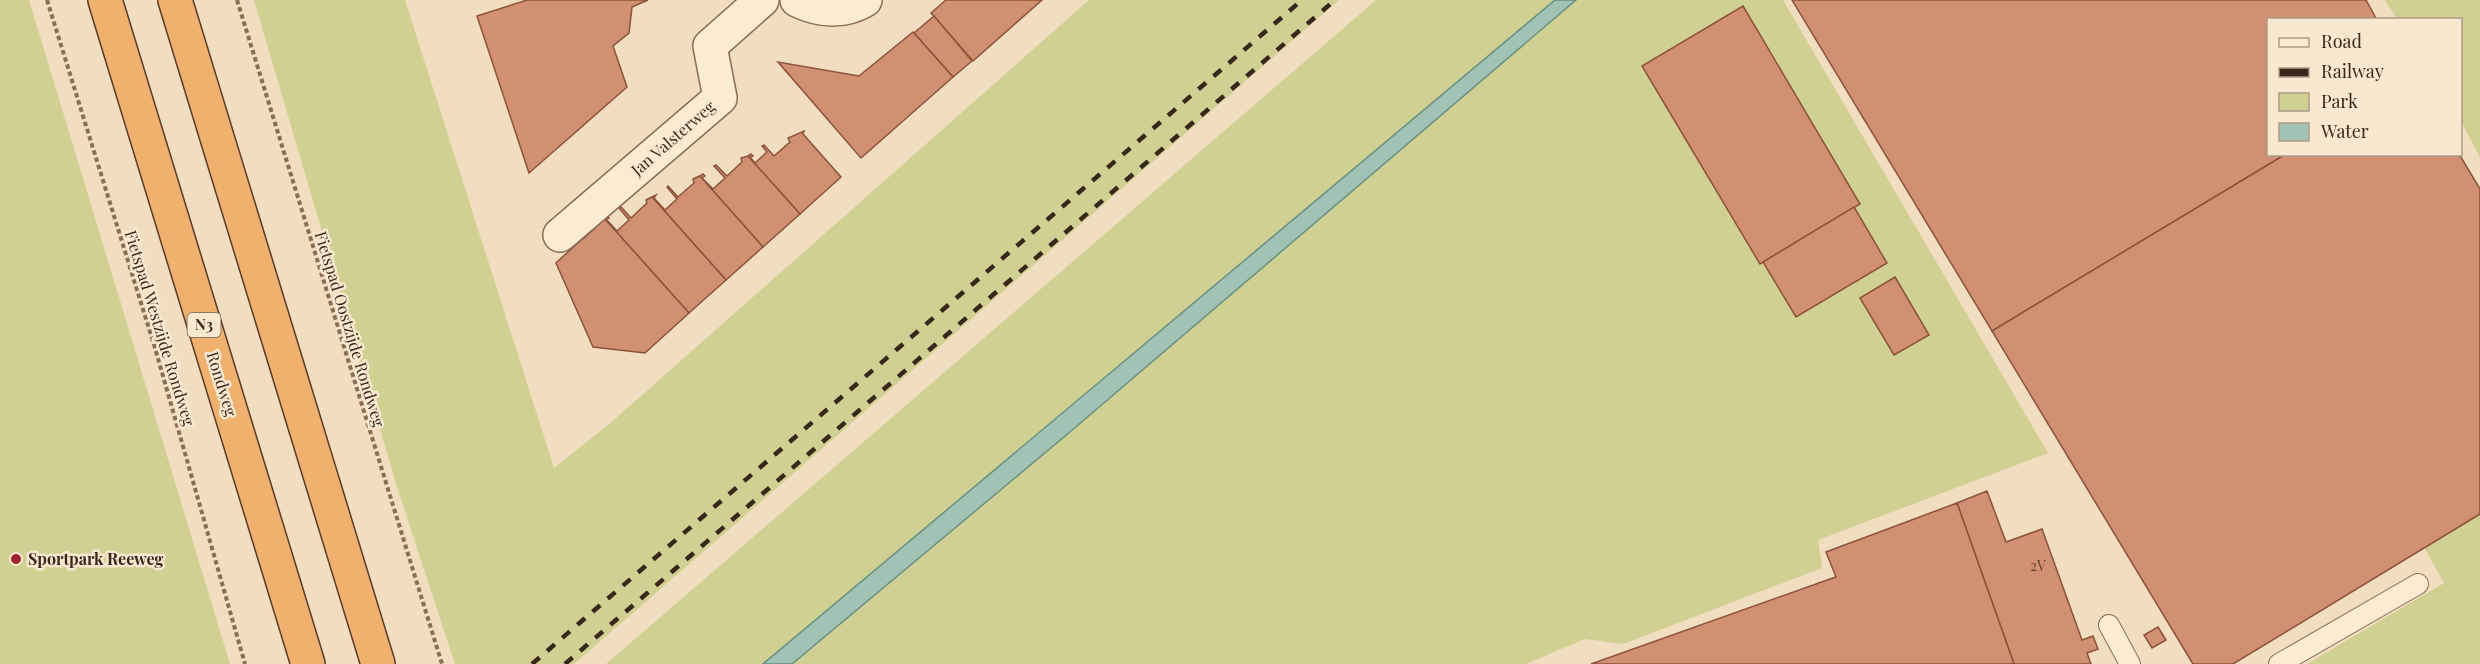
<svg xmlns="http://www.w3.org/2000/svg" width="2480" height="664" font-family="'Playfair Display',serif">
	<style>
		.green { fill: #cfd092 }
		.water { fill: #a2c2b6; stroke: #699183; stroke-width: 1.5 }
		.building { fill: #d29072; stroke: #8c523a; stroke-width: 1.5 }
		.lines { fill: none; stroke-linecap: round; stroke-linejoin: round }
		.service-casing { stroke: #8b6d56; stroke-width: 22 }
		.minor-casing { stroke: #8b6d56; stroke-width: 36 }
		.trunk-casing { stroke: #583b2b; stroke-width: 36 }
		.path { stroke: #8b6d56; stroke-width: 4; stroke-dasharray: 4.5 3; stroke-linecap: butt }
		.service { stroke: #fbebd3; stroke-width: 20 }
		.minor { stroke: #fbebd3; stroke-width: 33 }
		.trunk { stroke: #f0b06e; stroke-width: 33 }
		.rail { stroke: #39271c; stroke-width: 4.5; stroke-dasharray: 10 10; stroke-linecap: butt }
		.poi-dot { fill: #9e212f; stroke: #f8e8cf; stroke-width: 2 }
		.labels { text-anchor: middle; stroke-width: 5; stroke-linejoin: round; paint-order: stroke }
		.number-label { font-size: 14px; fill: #5f4132 }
		.shield { fill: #f8e8cf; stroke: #726152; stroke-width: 1.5 }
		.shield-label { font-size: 15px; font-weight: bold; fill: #39271c }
		.street-label { font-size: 16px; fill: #39271c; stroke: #f8e8cf }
		.poi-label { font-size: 16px; font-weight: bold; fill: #39271c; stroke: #f8e8cf; text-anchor: start }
	</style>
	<rect width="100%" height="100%" fill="#f1ddbf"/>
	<!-- green -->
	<g class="green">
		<polygon points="0,0 29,0 230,664 0,664"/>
		<polygon points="254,0 405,0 554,468 607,426 1089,0 1339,0 574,664 455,664 398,490"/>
		<polygon points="1376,0 1555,0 763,664 606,664"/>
		<polygon points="1576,0 1783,0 2048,453 1818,540 1822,568 1623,644 1585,639 1526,664 792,664 1064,437"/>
		<polygon points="2385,0 2480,0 2480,157 2461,121 2460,20 2397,19"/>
		<polygon points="2480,504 2480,664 2307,664 2444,583 2419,538"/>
	</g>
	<!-- water -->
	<polygon class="water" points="1555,0 1576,0 1064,437 792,664 763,664"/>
	<!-- building -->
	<g class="building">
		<polygon points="527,0 648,0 632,7 629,33 613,46 627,87 529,173 477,16"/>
		<polygon points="946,0 1042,0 973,61 931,13"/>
		<polygon points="1792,0 2366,0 2377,20 2268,20 2268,154 2286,154 1992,331"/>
		<polygon points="1743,6 1860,204 1760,264 1642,66"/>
		<polygon points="934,16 972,61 953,77 914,33"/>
		<polygon points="913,32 953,77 861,158 778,62 859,76"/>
		<polygon points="804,131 803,134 841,177 800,214 748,156 751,154 753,156 750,157 755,163 767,152 762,146 764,145 774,156 790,142 788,138"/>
		<polygon points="2286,154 2459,154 2480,189 2480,514 2233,664 2193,664 1992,331"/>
		<polygon points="748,156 800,214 763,247 700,176 703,174 705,176 702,178 713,189 725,178 714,166 716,165 727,176 742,162 741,158"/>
		<polygon points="700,176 763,247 726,280 652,197 656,195 654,198 665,210 677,199 667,187 668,186 678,197 694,183 693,179"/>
		<polygon points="652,197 726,280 689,313 604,218 608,216 609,218 606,219 617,231 629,220 619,208 621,207 631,218 647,203 646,200"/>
		<polygon points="1854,207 1887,263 1796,317 1763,262"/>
		<polygon points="604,218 689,313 645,353 593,347 556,263 581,240 571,229 573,227 583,239 599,224 598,220"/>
		<polygon points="1895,277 1929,335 1894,355 1860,298"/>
		<polygon points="1987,491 2006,542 2042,529 2082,640 2093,636 2098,649 2087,653 2091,664 2014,664 1957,503"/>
		<polygon points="1957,503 2014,664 1591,664 1830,579 1836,577 1826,552"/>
		<polygon points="2158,627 2166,640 2152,648 2144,635"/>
	</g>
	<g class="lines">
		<!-- service casing -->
		<g class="service-casing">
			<g id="service">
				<polyline points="2109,625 2130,664"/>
				<polyline points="2279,664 2418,584"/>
			</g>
		</g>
		<!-- minor casing -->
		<g class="minor-casing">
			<g id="minor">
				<path d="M 797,0 C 820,11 843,13 865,0"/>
				<polyline points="560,235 720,98 710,46 762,0"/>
			</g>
		</g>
		<!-- trunk casing -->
		<g class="trunk-casing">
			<g id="trunk">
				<polyline points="105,0 308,664"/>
				<polyline points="175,0 378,664"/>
			</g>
		</g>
		<!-- path -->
		<g class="path">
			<polyline points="47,0 155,348 245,664"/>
			<polyline points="237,0 442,664"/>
		</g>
		<!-- service -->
		<use href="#service" class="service"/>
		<!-- minor -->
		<use href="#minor" class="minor"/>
		<!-- trunk -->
		<use href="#trunk" class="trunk"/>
		<!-- rail -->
		<g class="rail">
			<polyline points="532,664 1302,0"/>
			<polyline points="565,664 1335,0"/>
		</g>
	</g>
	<!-- markers -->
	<circle class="poi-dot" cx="16" cy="559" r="6"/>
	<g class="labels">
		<!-- number labels -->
		<g class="number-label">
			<text x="2038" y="571">2V</text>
		</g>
		<!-- shield labels -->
		<rect class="shield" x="187.5" y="313" width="33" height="24" rx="4.5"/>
		<g class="shield-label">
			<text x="204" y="330">N3</text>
		</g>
		<!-- street labels -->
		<g class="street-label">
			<text transform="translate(673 138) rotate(-41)" y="6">Jan Valsterweg</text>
			<text transform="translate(160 328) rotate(73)" y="6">Fietspad Westzijde Rondweg</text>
			<text transform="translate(350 329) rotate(73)" y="6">Fietspad Oostzijde Rondweg</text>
			<text transform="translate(222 384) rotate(73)" y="6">Rondweg</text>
		</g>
		<!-- poi labels -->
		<g class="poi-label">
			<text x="28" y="565">Sportpark Reeweg</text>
		</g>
	</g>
	<!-- legend -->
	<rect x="2267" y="18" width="195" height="138" fill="#f8e8cf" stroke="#ac9b87" stroke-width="1.5"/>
	<rect x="2279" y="38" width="30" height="9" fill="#fbebd3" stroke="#ac9b87" stroke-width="1.5"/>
	<text x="2321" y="48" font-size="18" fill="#39271c">Road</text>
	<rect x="2279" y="68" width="30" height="9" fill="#39271c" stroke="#ac9b87" stroke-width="1.5"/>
	<text x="2321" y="78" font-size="18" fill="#39271c">Railway</text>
	<rect x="2279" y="93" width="30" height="18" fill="#cfd092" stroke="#ac9b87" stroke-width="1.5"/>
	<text x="2321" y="108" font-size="18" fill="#39271c">Park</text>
	<rect x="2279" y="123" width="30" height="18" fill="#a2c2b6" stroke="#ac9b87" stroke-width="1.5"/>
	<text x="2321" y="138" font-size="18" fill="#39271c">Water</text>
</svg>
